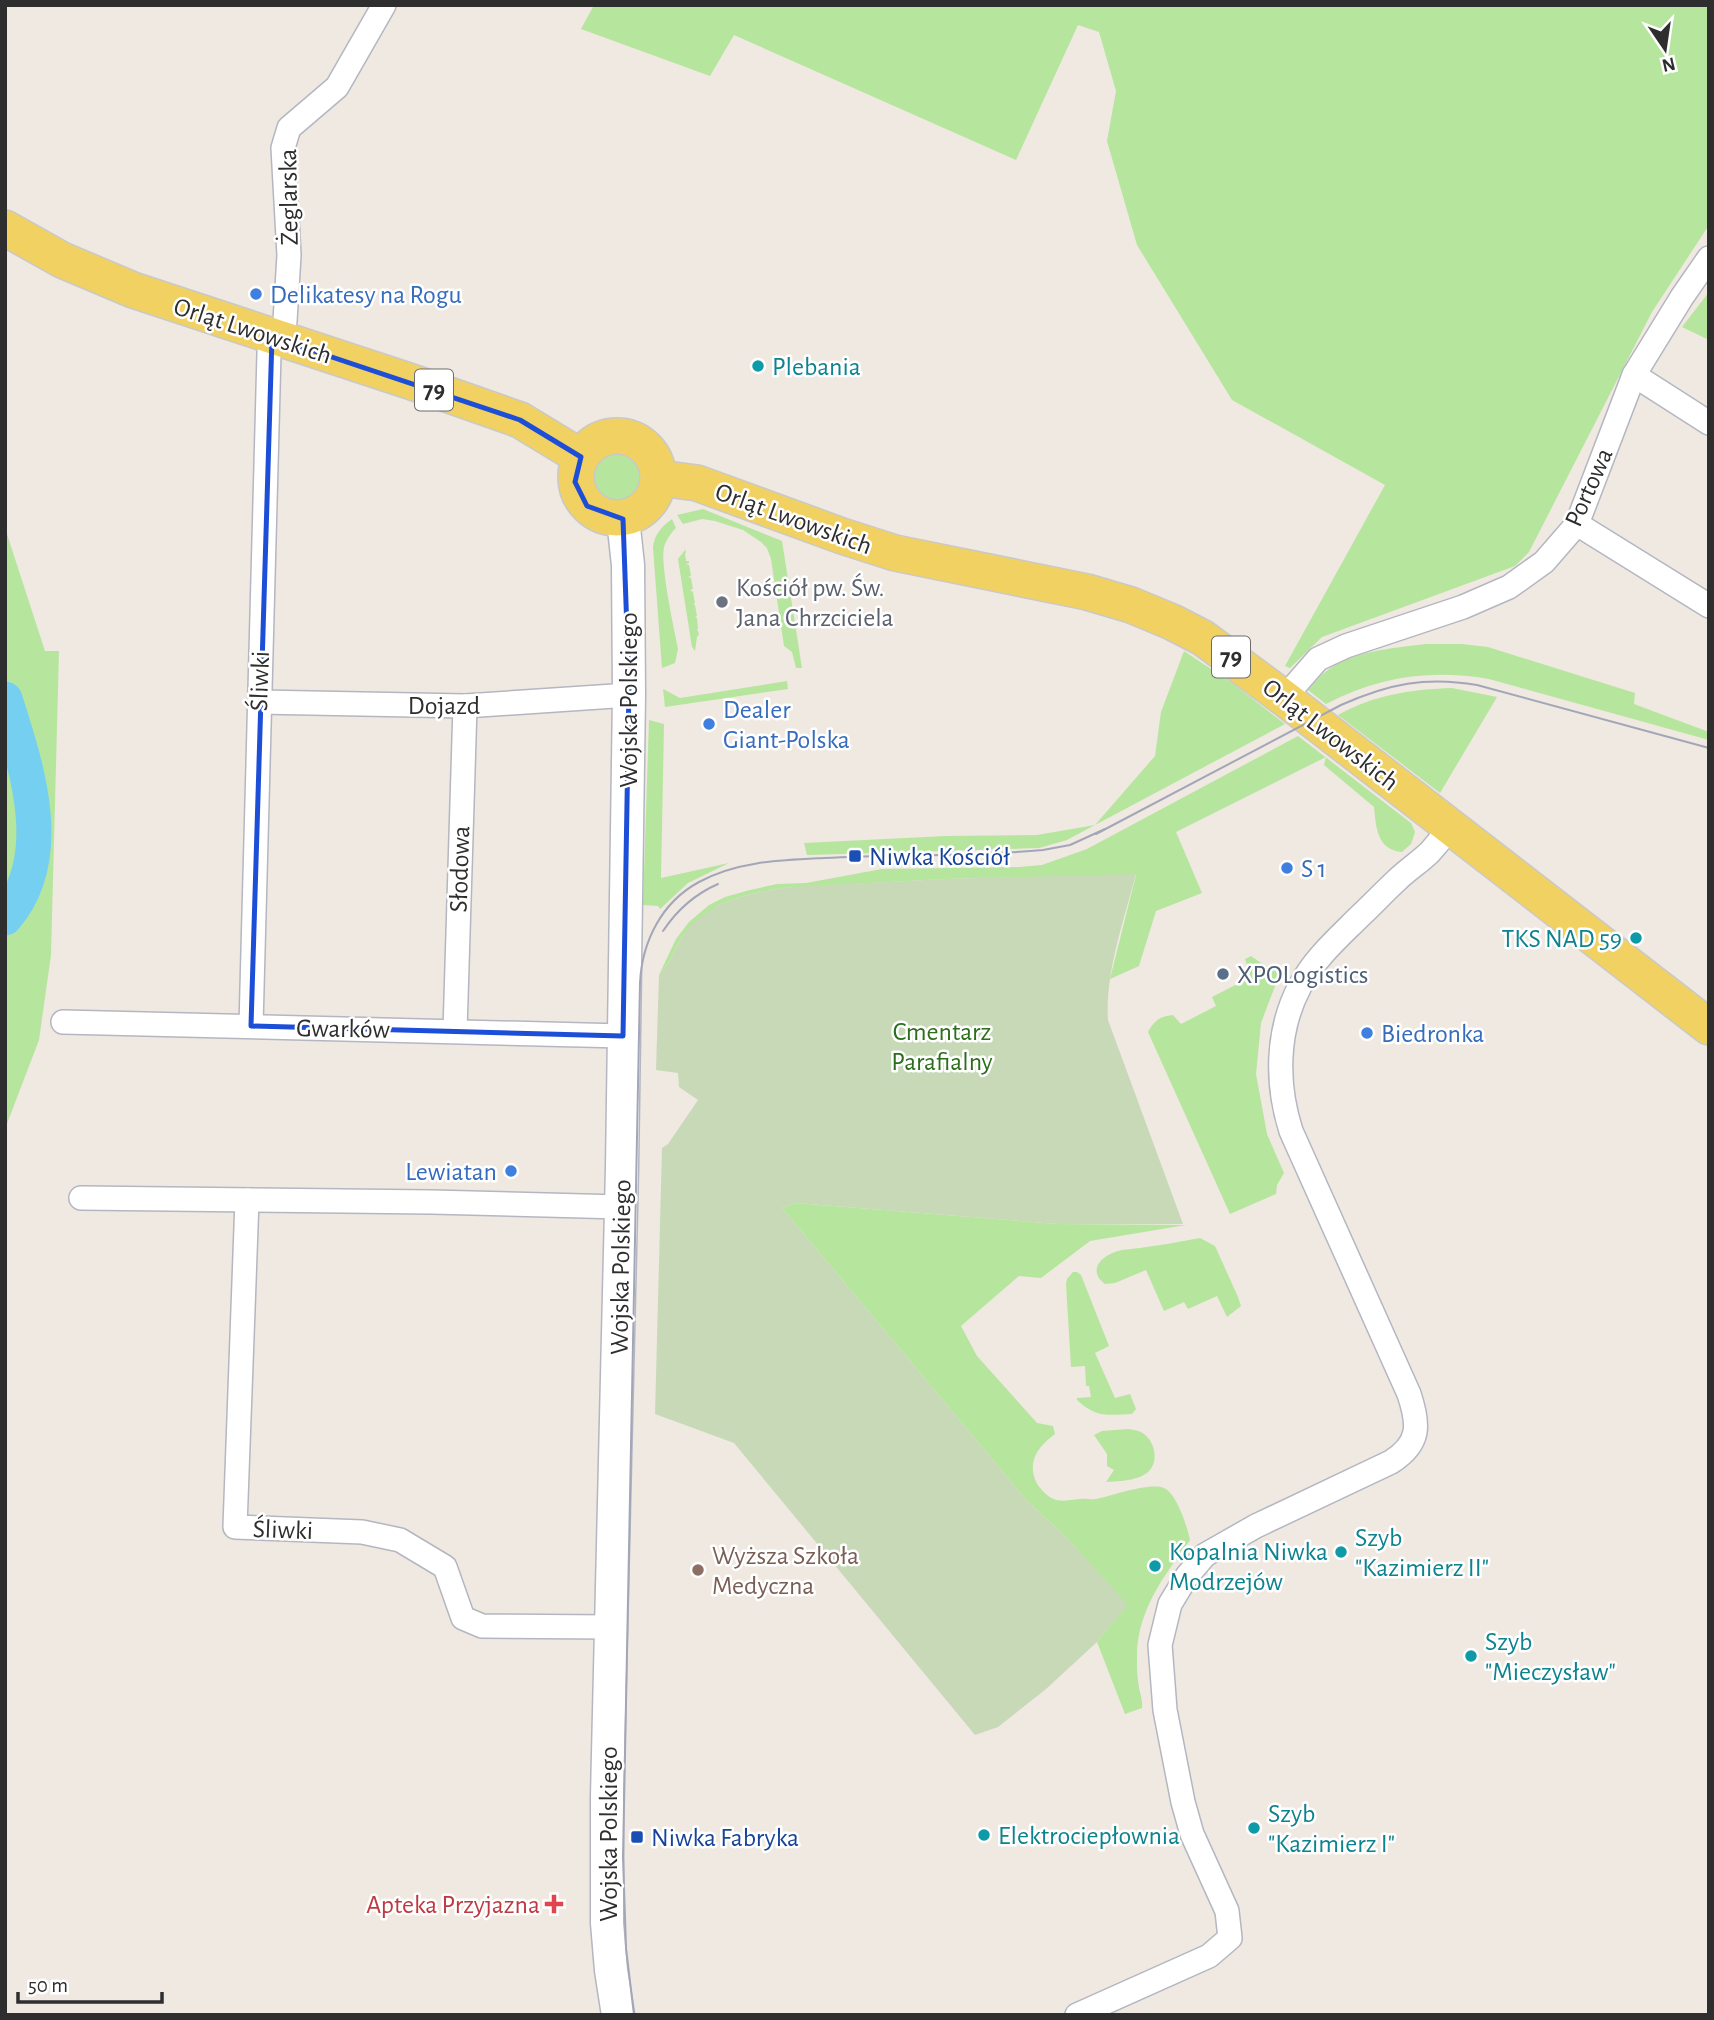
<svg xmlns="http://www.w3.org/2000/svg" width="1714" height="2020" font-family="'Alegreya Sans',sans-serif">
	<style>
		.green { fill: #b6e59e }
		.cemetery { fill: #c8d9b8 }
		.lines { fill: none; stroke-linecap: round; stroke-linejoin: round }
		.river { stroke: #75cff0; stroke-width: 35 }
		.street-casing { stroke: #b4b7c1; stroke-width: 26 }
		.secondary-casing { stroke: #b4b7c1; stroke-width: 35 }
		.primary-casing { stroke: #c9c9c9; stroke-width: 38 }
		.street { stroke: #fff; stroke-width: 23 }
		.secondary { stroke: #fff; stroke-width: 32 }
		.primary { stroke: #f2d163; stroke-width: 35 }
		.tram { stroke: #a3a6b8; stroke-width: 2 }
		.marked { fill: none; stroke: #1d4ed8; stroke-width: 5; stroke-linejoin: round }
		.shop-dot { fill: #3f7fe0; stroke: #fff; stroke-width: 2.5 }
		.culture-dot { fill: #0f9aa8; stroke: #fff; stroke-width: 2.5 }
		.worship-dot { fill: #6b7280; stroke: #fff; stroke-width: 2.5 }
		.transit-dot { fill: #1a4fb4; stroke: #fff; stroke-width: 2.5 }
		.service-dot { fill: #5c6f8a; stroke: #fff; stroke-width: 2.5 }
		.education-dot { fill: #8d6e63; stroke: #fff; stroke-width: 2.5 }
		.health-dot { fill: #e0444e; stroke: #fff; stroke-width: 2.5 }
		.labels { text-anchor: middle; stroke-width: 5; stroke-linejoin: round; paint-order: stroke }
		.shield { fill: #fff; stroke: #6d6d6d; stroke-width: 2 }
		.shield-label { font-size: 24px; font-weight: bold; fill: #2e2e2e }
		.street-label { font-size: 26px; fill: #2e2e2e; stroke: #fff }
		.shop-label { font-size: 26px; fill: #366cbe; stroke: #fff; text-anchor: start }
		.culture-label { font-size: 26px; fill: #0d838f; stroke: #fff; text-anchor: start }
		.worship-label { font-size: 26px; fill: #5b616d; stroke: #fff; text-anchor: start }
		.transit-label { font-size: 26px; fill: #164399; stroke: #fff; text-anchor: start }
		.service-label { font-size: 26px; fill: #4e5e75; stroke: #fff; text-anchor: start }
		.park-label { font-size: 26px; fill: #2c6e1b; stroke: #fff }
		.education-label { font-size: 26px; fill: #785e54; stroke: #fff; text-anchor: start }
		.health-label { font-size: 26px; fill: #be3a42; stroke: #fff; text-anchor: end }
	</style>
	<rect width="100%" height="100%" fill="#efe9e1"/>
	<!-- green -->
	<g class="green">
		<polygon points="594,5 1709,5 1709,225 1652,312 1529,552 1515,566 1322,637 1290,668 1285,666 1385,485 1232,400 1137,245 1107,141 1116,91 1099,32 1078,25 1016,160 734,35 710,76 581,29"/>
		<polygon points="1709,292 1709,340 1682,327"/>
		<circle cx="617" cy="477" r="27"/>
		<polygon points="703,509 782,541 802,668 796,668 792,652 784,646 771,559 767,548 761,542 743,530 715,521 702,519 683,524 677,515"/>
		<path d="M 672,519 L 676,528 C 671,533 666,540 664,547 C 660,565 674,628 678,649 L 675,663 L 662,668 L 653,548 C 654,535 661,527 672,519 Z"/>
		<polygon points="5,528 45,651 59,651 51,955 39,1040 5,1129"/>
		<polygon points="684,545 686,553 685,553 686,561 689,561 689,563 686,564 689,565 691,576 688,577 691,578 693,589 690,590 693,592 695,603 693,604 695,605 697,616 695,617 697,618 698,629 697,629 699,634 697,637 695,651 692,647 678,559 685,550"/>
		<path d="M 1426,644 L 1462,644 L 1488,647 L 1635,693 L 1634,704 L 1709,732 L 1709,740 L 1489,679 C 1429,669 1379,677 1326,704 L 1308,690 C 1313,685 1318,678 1324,673 C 1351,651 1393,648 1426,644 Z"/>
		<polygon points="1184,651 1232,683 1285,724 1095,825 1067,840 1039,848 807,855 804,843 946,836 1037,835 1095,825 1155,756 1161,712"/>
		<polygon points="787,681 788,689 665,707 663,689 680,698"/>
		<path d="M 1452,688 L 1497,697 L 1440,793 L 1338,715 C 1373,695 1413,689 1452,688 Z"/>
		<polygon points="649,720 664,724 661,878 729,863 688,883 660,909 658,906 643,905"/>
		<path d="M 1298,736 L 1411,823 L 1415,832 L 1411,844 L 1402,852 C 1377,850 1376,827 1374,807 L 1324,765 L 1326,757 L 1176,832 L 1202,893 L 1156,911 L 1139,966 L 1110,979 L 1136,875 L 945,879 L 781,888 L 747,895 L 718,905 L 682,936 L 669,962 L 659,975 L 676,939 L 689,922 L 709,905 L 725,897 L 750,890 L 777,884 L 806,883 L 882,869 L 1019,867 L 1042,865 L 1087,849 Z"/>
		<path d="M 1251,956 L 1264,965 L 1280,973 L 1261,1023 L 1256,1074 L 1267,1134 L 1284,1173 L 1277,1185 L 1276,1194 L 1230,1214 L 1148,1032 C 1154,1021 1160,1016 1173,1015 L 1181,1024 L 1216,1006 L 1212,997 L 1251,977 L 1245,959 Z"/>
		<path d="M 796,1203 L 1057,1224 L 1186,1225 L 1090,1241 L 1041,1278 L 1019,1276 L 961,1326 L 977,1356 L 1037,1423 L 1053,1426 L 1055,1434 C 1045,1442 1035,1450 1033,1464 C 1032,1473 1035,1482 1041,1489 C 1054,1504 1062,1501 1080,1499 C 1085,1498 1090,1500 1096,1499 C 1112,1496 1149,1482 1164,1488 C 1177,1494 1187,1526 1190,1540 C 1164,1576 1136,1612 1137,1659 C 1137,1666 1137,1674 1138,1681 C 1139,1691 1143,1699 1142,1708 L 1125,1714 L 1097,1642 L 1127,1605 L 1066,1537 L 1028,1502 L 782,1208 Z"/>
		<path d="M 1200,1238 L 1215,1246 L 1238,1297 L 1241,1306 L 1227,1317 L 1217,1296 L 1188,1309 L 1184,1302 L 1164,1311 L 1146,1270 L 1115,1283 L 1105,1284 C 1087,1270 1101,1256 1118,1251 C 1125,1249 1133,1249 1140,1248 C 1160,1245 1180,1242 1200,1238 Z"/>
		<path d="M 1073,1272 L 1077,1272 L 1081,1275 L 1109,1346 L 1095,1353 L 1115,1398 L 1130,1394 L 1136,1409 L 1132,1414 C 1107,1415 1096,1418 1077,1400 L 1077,1398 L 1091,1397 L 1089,1386 L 1086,1386 L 1085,1366 L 1071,1367 L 1066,1284 L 1067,1279 Z"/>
		<path d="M 1128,1429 C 1134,1430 1139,1430 1144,1434 C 1154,1441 1159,1460 1150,1470 C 1140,1481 1120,1481 1106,1482 L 1114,1470 L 1107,1466 L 1107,1454 L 1094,1435 L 1102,1431 Z"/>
	</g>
	<!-- cemetery -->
	<path class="cemetery" d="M 1136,874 C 1124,920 1105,973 1108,1020 L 1183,1224 L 1057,1224 L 796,1203 L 782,1208 L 1028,1502 L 1066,1537 L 1128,1605 L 1097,1642 L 1046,1689 L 998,1727 L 975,1735 L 734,1443 L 655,1414 L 662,1148 L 668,1144 L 698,1100 L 679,1087 L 678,1073 L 656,1070 L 659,975 L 669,962 L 682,936 L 694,922 L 718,905 L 747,895 L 781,888 L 807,886 L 945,879 Z"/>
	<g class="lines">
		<!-- river -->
		<path class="river" d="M 5,699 C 26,766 58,856 5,918"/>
		<!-- street casing -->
		<g class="street-casing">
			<g id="street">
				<polyline points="279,339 285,321 289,255 283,148 289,128 337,87 384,5"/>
				<polyline points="1634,375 1709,423"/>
				<polyline points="1577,524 1709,606"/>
				<polyline points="1284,698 1318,659 1346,646 1463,607 1509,587 1544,562 1577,524 1634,375 1682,297 1709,258"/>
				<polyline points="259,702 465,706 629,695"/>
				<polyline points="63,1022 623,1036"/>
				<polyline points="251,1026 269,353 272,337"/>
				<polyline points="455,1031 465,706"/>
				<polyline points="81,1198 432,1202 621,1207"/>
				<polyline points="247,1200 235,1527 362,1532 400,1540 445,1567 463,1618 482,1626 612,1627"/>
				<path d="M 1077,2015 L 1209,1956 L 1230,1938 L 1227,1911 L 1192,1834 L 1183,1802 L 1165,1710 L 1160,1645 L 1170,1604 L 1187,1576 L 1205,1555 L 1256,1526 L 1391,1462 C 1421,1443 1419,1424 1409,1394 L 1291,1131 C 1276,1084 1276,1031 1300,986 C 1314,959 1338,938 1359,917 C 1372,905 1384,892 1397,880 C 1407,870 1420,862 1430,852 C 1437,844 1444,836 1450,827"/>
			</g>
		</g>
		<!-- secondary casing -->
		<g class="secondary-casing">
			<polyline id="secondary" points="618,2015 611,1970 607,1923 607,1796 622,1167 629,695 628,565 623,519"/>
		</g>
		<!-- primary casing -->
		<g class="primary-casing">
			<g id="primary">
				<polyline points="5,228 62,260 133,290 412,382 520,420 581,457"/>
				<circle cx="617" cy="477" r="41"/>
				<polyline points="659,478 697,483 842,536 895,553 1087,592 1131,605 1172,622 1203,638 1284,698 1709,1027"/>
			</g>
		</g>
		<!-- street -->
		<use href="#street" class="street"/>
		<!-- secondary -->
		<use href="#secondary" class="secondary"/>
		<!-- primary -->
		<use href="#primary" class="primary"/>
		<!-- tram -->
		<g class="tram">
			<path d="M 1096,834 L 1341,705 C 1388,684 1426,676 1477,685 L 1709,748"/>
			<path d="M 663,931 C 677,910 695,894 718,884"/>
			<path d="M 634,2015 L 626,1948 L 623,1857 L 640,983 C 642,941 662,902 699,882 C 737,861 782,860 824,858 C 897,854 971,857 1043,850 L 1070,845 L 1105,829"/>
		</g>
	</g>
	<!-- marked area -->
	<path class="marked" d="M 272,337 L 520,420 L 581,457 L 575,482 L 587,506 L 623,519 L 629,687 L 623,1036 L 251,1026 Z"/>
	<!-- markers -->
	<g class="shop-dot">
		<circle cx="256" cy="294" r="7"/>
		<circle cx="709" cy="724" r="7"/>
		<circle cx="1287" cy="868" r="7"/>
		<circle cx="1367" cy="1033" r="7"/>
		<circle cx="511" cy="1171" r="7"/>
	</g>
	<g class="culture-dot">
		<circle cx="758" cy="366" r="7"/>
		<circle cx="1636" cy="938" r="7"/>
		<circle cx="1341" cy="1552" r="7"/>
		<circle cx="1155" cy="1566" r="7"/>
		<circle cx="1471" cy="1656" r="7"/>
		<circle cx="1254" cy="1828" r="7"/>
		<circle cx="984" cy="1835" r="7"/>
	</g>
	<circle class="worship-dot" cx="722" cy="602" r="7"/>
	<g class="transit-dot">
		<rect x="848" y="849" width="14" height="14" rx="3.5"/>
		<rect x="630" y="1830" width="14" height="14" rx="3.5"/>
	</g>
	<circle class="service-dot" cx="1223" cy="974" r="7"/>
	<circle class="education-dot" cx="698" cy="1570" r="7"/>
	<path class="health-dot" d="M550.5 1893.5h7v7h7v7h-7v7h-7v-7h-7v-7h7z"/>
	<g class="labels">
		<!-- shield labels -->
		<g class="shield">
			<rect x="415" y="369.5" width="38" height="41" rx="5"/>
			<rect x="1212" y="636.5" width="38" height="41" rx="5"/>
		</g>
		<g class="shield-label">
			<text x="434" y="398">79</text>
			<text x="1231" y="665">79</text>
		</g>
		<!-- street labels -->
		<g class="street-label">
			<text transform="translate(288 197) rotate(-91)" y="9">Żeglarska</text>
			<text transform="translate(253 330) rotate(18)" y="9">Orląt Lwowskich</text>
			<text transform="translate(1588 487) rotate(-66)" y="9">Portowa</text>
			<text transform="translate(794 518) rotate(20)" y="9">Orląt Lwowskich</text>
			<text transform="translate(259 681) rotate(-88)" y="9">Śliwki</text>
			<text transform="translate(628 700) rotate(-90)" y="9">Wojska Polskiego</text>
			<text x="444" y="714">Dojazd</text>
			<text transform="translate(1331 734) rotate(38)" y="9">Orląt Lwowskich</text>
			<text transform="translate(459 869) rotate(-88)" y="9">Słodowa</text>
			<text transform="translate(343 1028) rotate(1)" y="9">Gwarków</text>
			<text transform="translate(620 1267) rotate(-89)" y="9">Wojska Polskiego</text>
			<text transform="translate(283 1529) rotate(2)" y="9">Śliwki</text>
			<text transform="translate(608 1834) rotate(-90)" y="9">Wojska Polskiego</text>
		</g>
		<!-- shop labels -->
		<g class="shop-label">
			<text x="270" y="303">Delikatesy na Rogu</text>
			<text x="723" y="718">Dealer<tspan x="723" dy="30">Giant-Polska</tspan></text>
			<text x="1301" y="877">S 1</text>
			<text x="1381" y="1042">Biedronka</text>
			<text x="497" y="1180" text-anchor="end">Lewiatan</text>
		</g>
		<!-- culture labels -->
		<g class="culture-label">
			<text x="772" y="375">Plebania</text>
			<text x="1622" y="947" text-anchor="end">TKS NAD 59</text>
			<text x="1355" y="1546">Szyb<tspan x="1355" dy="30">"Kazimierz II"</tspan></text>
			<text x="1169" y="1560">Kopalnia Niwka<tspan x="1169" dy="30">Modrzejów</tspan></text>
			<text x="1485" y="1650">Szyb<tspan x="1485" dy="30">"Mieczysław"</tspan></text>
			<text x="1268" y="1822">Szyb<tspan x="1268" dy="30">"Kazimierz I"</tspan></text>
			<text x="998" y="1844">Elektrociepłownia</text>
		</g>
		<!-- worship labels -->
		<g class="worship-label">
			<text x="736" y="596">Kościół pw. Św.<tspan x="736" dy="30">Jana Chrzciciela</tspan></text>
		</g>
		<!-- transit labels -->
		<g class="transit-label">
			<text x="869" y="865">Niwka Kościół</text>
			<text x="651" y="1846">Niwka Fabryka</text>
		</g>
		<!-- service labels -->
		<g class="service-label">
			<text x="1237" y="983">XPOLogistics</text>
		</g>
		<!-- park labels -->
		<g class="park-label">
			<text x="942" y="1040">Cmentarz<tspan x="942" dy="30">Parafialny</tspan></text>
		</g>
		<!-- education labels -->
		<g class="education-label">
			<text x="712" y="1564">Wyższa Szkoła<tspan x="712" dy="30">Medyczna</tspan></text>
		</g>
		<!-- health labels -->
		<g class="health-label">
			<text x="540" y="1913">Apteka Przyjazna</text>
		</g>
	</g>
	<!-- border -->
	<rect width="1714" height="2020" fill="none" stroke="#2e2e2e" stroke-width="14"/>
	<!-- north arrow -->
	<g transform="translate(1665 49) rotate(167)" stroke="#ffffff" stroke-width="5" paint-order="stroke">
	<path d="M0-5L12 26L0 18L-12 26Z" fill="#2e2e2e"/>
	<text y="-10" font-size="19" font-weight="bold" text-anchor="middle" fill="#2e2e2e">N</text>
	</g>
	<!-- scale -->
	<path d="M18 1992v10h144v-10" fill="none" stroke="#2e2e2e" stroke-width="3.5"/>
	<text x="28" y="1992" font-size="21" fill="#2e2e2e" stroke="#ffffff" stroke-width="5" paint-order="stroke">50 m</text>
</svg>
